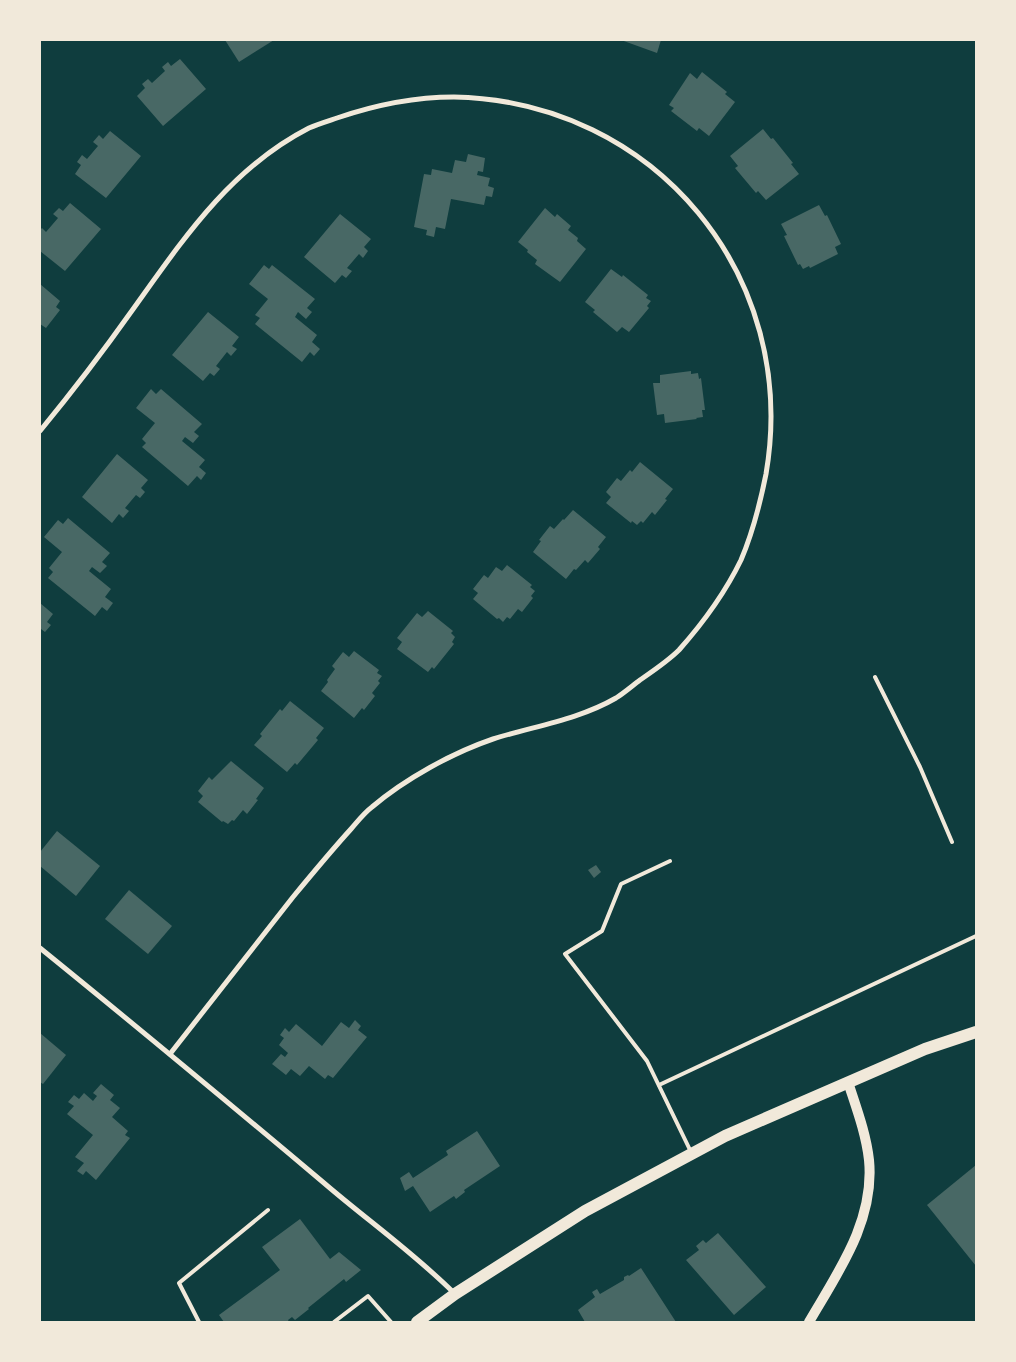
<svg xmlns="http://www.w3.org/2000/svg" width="1016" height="1362" font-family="'Work Sans',sans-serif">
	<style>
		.building { fill: #486865 }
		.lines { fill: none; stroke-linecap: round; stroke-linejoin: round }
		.service { stroke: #f1e9da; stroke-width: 4 }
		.minor { stroke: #f1e9da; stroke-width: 5 }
		.secondary { stroke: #f1e9da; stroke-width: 10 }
		.primary { stroke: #f1e9da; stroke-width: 12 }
	</style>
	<rect width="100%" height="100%" fill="#0f3d3e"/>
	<!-- building -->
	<g class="building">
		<polygon points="225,40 274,40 239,62"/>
		<polygon points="621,40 661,40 657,53"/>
		<polygon points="180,59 206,89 163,126 137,96 145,88 142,84 148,79 152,83 165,71 162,67 168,62 171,66"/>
		<polygon points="702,72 727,92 725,94 735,102 709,136 699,128 697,131 671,111 674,108 669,105 690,73 697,79"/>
		<polygon points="763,129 771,139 773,138 793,163 791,164 799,174 766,200 758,191 756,193 735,168 738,166 730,156"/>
		<polygon points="110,131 141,156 106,198 75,174 81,165 77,162 82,155 87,159 98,146 93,142 99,135 103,139"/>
		<polygon points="468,154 485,158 483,172 478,171 477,175 490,178 488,186 494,188 492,197 486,196 484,205 451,199 445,229 436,227 434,237 426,235 427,230 414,227 424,174 431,175 432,169 452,173 455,160 466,162"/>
		<polygon points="70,203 101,229 65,271 40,251 40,230 42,228 46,232 58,218 53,214 59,208 63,211"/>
		<polygon points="819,205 825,216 827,215 841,244 835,247 838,254 810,268 809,266 803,269 800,264 798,265 784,236 787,235 781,224"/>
		<polygon points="545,208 555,217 557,214 571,226 568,230 578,238 577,241 586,249 560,282 535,264 537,260 527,252 528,250 518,242"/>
		<polygon points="340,214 371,239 364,247 368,251 363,258 359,254 347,268 352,271 346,278 342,275 335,283 304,257"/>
		<polygon points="264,265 269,269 272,265 315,299 307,308 312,312 306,319 298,312 295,317 317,335 312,342 320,349 314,356 310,352 302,362 255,324 260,318 255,315 268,299 249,284"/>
		<polygon points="611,269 622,277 623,275 648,295 646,298 651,301 647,306 649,308 629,332 622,327 617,332 593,312 595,310 585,302"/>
		<polygon points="40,284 60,301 56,307 60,310 46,328 40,324"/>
		<polygon points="208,312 239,337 232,346 237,349 231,356 227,352 216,366 220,369 214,376 210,373 203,381 172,355"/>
		<polygon points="691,371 691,374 698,373 699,379 701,378 705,410 702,410 703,417 696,418 697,419 665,423 664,414 657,415 653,383 660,383 660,375"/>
		<polygon points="151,389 156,394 161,389 202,424 194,432 199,436 193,443 185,437 182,441 205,460 199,467 206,473 201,480 197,476 188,486 142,447 146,443 142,439 155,423 136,408"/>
		<polygon points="117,454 148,480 141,488 145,492 140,498 136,495 125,508 129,511 123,518 119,514 112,523 82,497"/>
		<polygon points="640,462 673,489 665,499 667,500 655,515 652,512 643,523 641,521 637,525 632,521 631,523 606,503 611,497 606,492 617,478 621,481 630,470 632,472"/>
		<polygon points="573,510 606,537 598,547 600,549 588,563 585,560 576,570 574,569 566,579 533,552 541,541 539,540 550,526 554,529 563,519 564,520"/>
		<polygon points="68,518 110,553 102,562 107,566 100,573 92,567 89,571 111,589 105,597 113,603 107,611 102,607 95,616 48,578 53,572 49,568 62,552 44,537 58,520 63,524"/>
		<polygon points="507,565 532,585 530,587 535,591 531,596 533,598 522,612 518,609 510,619 507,617 503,622 499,618 497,619 473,599 478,593 473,589 484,575 488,578 496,567 502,571"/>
		<polygon points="40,603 53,614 47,622 51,625 45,632 41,629 40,630"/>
		<polygon points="428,611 453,631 451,633 455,637 452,642 454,644 434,669 432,667 428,672 397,649 402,642 397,638 417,613 422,617"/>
		<polygon points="354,651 379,670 377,673 382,676 378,681 380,683 372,693 375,696 364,710 362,708 354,718 321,691 328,682 327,680 335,669 332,666 343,652 349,657"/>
		<polygon points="290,701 324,728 316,738 318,740 297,765 295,763 287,772 254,745 262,736 260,734 280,709 282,711"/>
		<polygon points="231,761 264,788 256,799 258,800 247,814 243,810 234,821 232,820 228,824 223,821 222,822 198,802 203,796 198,791 209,777 212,780"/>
		<polygon points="57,831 100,866 76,896 40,866 40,852"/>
		<polygon points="596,865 601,872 594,878 588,870"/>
		<polygon points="129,890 172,926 148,954 105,919"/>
		<polygon points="355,1020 361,1026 358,1030 367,1037 333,1078 328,1075 325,1079 309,1066 300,1076 291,1069 286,1075 272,1064 281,1054 285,1057 288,1053 279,1045 284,1038 280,1035 285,1028 289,1032 296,1024 322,1046 341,1022 349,1028"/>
		<polygon points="40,1033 66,1055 43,1084 40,1082"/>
		<polygon points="101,1084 114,1095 110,1100 120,1108 112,1117 128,1131 125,1135 130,1138 96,1180 86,1171 83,1175 77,1171 84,1163 75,1157 93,1135 67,1114 74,1106 68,1102 74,1095 79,1099 84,1093 93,1101 97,1096 93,1093"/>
		<polygon points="477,1131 500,1166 464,1190 465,1192 456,1199 454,1196 430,1212 413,1186 405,1191 400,1178 409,1172 413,1178 448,1155 446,1151"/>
		<polygon points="976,1165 976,1266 927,1205"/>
		<polygon points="300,1219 330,1259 339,1252 361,1270 346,1282 344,1279 308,1308 309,1309 295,1320 292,1317 288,1320 289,1322 224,1322 219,1315 280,1270 262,1247"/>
		<polygon points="718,1233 766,1287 734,1315 686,1260 699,1250 696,1246 703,1240 706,1243"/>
		<polygon points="641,1268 676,1322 585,1322 578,1310 595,1297 592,1292 597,1289 600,1294 624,1280 624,1277 628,1275 629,1276"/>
	</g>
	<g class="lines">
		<!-- service -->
		<g class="service">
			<polyline points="875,677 920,767 952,842"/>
			<polyline points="670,861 621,884 602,931 565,954 647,1061 691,1152"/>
			<polyline points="659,1085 976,936"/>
			<polyline points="199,1322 179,1283 268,1210"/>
			<polyline points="334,1322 368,1296 391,1322"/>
		</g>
		<!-- minor -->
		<g class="minor">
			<path d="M 40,431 C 72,392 102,353 131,312 C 182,241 229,169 309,128 C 318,124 328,121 337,118 C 375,105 414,97 454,97 C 655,101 800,276 766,474 C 760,504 753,532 741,560 C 725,593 703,623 679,650 C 668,661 653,671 640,680 C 632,686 624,693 616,698 C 578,720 534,726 493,739 C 452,753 405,779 372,807 C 364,813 358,821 351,829 C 331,851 312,874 293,897 C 252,949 211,1001 170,1054"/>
			<path d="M 40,948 C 135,1025 230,1104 324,1183 C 367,1220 414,1253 454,1293"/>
		</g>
		<!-- secondary -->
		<path class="secondary" d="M 809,1322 C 838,1272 875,1221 869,1160 C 866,1133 856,1107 848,1082"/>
		<!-- primary -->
		<polyline class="primary" points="417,1322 455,1294 585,1211 725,1136 925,1049 976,1032"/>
	</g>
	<!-- border -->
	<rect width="1016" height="1362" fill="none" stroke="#f1e9da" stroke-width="82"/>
</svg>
